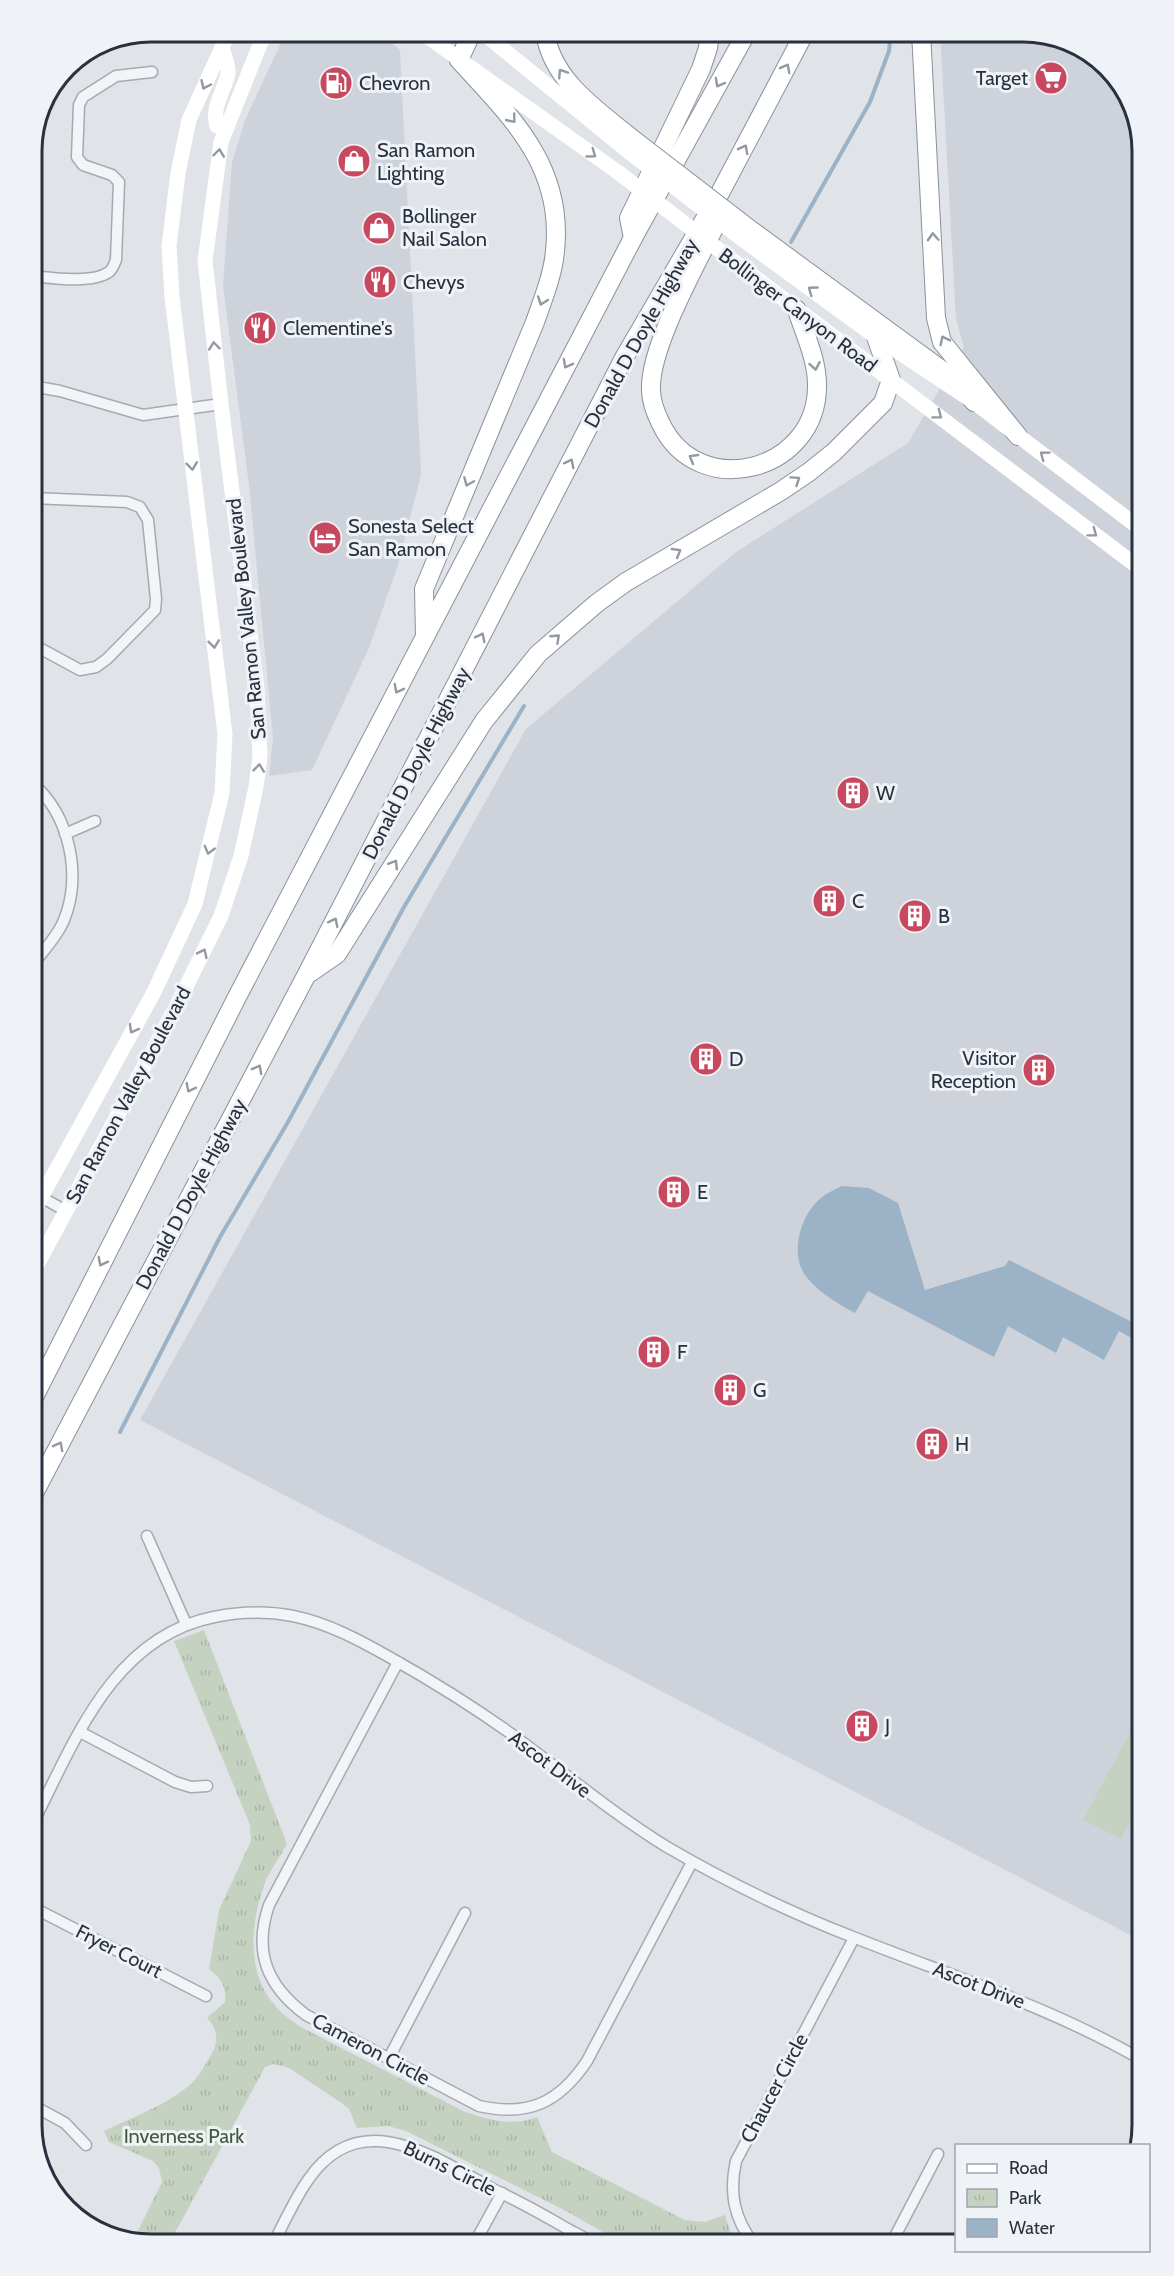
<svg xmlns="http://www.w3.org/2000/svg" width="1174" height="2276" font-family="Cabin,sans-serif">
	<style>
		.built { fill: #ced2da }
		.park { fill: url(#park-tufts) }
		.pitch { fill: #c6d2c1 }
		.water { fill: #9cb2c7 }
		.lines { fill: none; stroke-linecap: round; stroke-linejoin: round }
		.stream { stroke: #9cb2c7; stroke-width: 4 }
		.minor-casing { stroke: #a5aab2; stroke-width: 13 }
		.motorway-casing { stroke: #88919e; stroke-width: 20 }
		.minor { stroke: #f2f4f7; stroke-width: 10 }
		.secondary { stroke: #fff; stroke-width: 15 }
		.motorway { stroke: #fff; stroke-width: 18 }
		.motorway-bridge-casing { stroke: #88919e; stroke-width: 20; stroke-linecap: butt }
		.secondary-bridge { stroke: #fff; stroke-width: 15 }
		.motorway-bridge { stroke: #fff; stroke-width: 18 }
		.oneway { stroke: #94989f }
		.labels { text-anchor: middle; stroke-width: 6; stroke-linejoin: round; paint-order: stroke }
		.poi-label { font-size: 20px; fill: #29313f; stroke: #eff2f6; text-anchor: start }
		.street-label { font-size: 20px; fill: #29313f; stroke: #eff2f6 }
		.park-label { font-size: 20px; fill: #3e5a37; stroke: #eff2f6 }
		.rim { fill: none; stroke: #29313f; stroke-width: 3 }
	</style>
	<defs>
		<pattern id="park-tufts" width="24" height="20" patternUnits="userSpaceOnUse" patternTransform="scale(1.5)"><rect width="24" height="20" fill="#c6d2c1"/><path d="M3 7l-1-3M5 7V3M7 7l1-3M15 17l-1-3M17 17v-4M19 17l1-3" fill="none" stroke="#aab5a7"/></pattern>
	</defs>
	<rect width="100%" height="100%" fill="#e0e3e8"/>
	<!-- built -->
	<g class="built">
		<polygon points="286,32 379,32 400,50 421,475 398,565 369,648 312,770 269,776 273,737 249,485 223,286 232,163 245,120"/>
		<polygon points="940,32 1031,32 1090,52 1133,105 1142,151 1142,1941 140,1420 526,729 736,552 908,443 964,347 956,319"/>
	</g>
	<!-- park -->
	<path class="park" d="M 204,1630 L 287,1844 C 280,1856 272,1868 266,1880 C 250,1922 244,1978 281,2012 C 286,2017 293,2021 299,2026 L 463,2111 C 489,2120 511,2127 537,2117 L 552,2152 L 685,2220 L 705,2222 L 725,2215 L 730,2231 L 740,2244 L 615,2244 L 606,2234 L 566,2211 L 406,2131 L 388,2126 L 357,2128 L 349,2109 L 343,2104 L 289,2068 L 274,2064 L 265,2067 L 169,2244 L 144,2244 L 133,2241 L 162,2182 L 159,2168 L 153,2161 L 109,2142 L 104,2131 C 131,2118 162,2107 186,2088 C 197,2080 204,2067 211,2055 C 219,2042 218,2029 207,2018 L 225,2002 C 227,1987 220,1977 209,1969 L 219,1910 L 251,1841 L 250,1825 L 174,1641 Z"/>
	<!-- pitch -->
	<polygon class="pitch" points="1130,1732 1142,1739 1142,1799 1121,1839 1083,1820"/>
	<!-- water -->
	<path class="water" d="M 841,1186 L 869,1188 L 898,1203 L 925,1290 L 1005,1266 L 1009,1260 L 1142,1327 L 1142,1344 L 1119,1331 L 1104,1360 L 1063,1337 L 1056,1353 L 1008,1326 L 994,1357 L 868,1291 L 855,1313 C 838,1304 806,1285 800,1265 C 793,1242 803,1213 821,1198 C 826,1193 835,1190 841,1186 Z"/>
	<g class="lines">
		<!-- stream -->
		<g class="stream">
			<polyline points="791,242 870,102 889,51 891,32"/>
			<polyline points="120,1432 220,1237 288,1122 404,907 524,706"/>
		</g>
		<!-- minor casing -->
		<g class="minor-casing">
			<g id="minor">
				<path d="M 32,276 C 52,278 92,284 109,272 C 112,270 114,265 116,260 L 119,182 L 112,175 L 83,165 L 77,157 L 79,105 L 83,97 L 116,76 L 152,72"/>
				<polyline points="32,386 60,391 143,415 221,404"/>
				<polyline points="32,644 80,670 96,667 107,659 155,610 156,599 148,520 140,507 127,502 32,498"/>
				<polyline points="65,834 95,821"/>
				<path d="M 32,966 C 42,952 58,936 64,920 C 82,875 70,815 32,783"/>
				<polyline points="32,1192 66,1211"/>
				<polyline points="147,1536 186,1624"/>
				<path d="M 398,1662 L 269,1905 C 253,1952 267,1986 306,2015 L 479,2106 C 528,2117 559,2103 587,2061 L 692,1862"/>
				<polyline points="80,1732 175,1782 191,1787 207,1786"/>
				<path d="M 32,1825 C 74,1743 112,1637 214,1617 C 239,1612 267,1611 293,1616 C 328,1623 361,1641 391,1658 C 432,1681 472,1706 510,1733 C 562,1771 612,1813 667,1847 C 727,1882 789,1912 853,1937 C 951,1976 1051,2007 1142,2060"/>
				<polyline points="32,1907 206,1996"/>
				<polyline points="389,2058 465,1913"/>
				<polyline points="32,2105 65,2123 86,2145"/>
				<path d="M 273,2244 C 284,2223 294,2200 308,2180 C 360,2104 434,2157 493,2189 C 518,2201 542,2214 566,2228 C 574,2233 586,2237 592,2244"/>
				<polyline points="474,2244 502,2193"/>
				<path d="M 754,2244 C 734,2219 729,2193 736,2161 L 854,1938"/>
				<polyline points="891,2244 938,2154"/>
			</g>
		</g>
		<!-- motorway casing -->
		<g class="motorway-casing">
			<g id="motorway">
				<path d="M 545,32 C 552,82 599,111 635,141"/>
				<polyline points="921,32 936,318 942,342 1018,436"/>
				<path d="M 715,226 C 696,265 649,348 651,390 C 651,402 656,414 661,424 C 699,503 818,471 817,385 C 817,359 805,335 797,310"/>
				<polyline points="748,228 958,382 974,402"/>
				<polyline points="633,238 629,218 701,69 708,48 710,32"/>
				<path d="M 425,636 L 424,589 L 535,322 C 543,299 553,275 555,251 C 564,166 511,117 459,60 L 472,32"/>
				<polyline points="311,972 337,954 484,721 538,654 597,603 626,582 781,491 809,472 834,452 883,403 891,380 876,337"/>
				<polyline points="32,1401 236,999 633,238 747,32"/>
				<polyline points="32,1497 307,974 624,358 720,193 805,32"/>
			</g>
		</g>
		<!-- minor -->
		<use href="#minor" class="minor"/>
		<!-- secondary -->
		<g class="secondary">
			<polyline points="421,32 619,173"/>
			<polyline points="482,32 629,152"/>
			<path d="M 222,48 C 224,55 229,66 228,73 C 225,91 211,106 217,126 L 226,130"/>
			<polyline points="742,239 876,337 974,402 1142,530"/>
			<polyline points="732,260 1142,570"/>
			<polyline points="32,1214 154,992 195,904 222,793 225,734 172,297 169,246 178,173 189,120 229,32"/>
			<polyline points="32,1274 175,1009 221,916 241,856 256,787 260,756 257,689 221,404 205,261 221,142 265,32"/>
		</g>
		<!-- motorway -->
		<use href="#motorway" class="motorway"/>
		<!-- motorway-bridge casing -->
		<g class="motorway-bridge-casing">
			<polyline id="motorway-bridge" points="635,141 748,228"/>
		</g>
		<!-- secondary-bridge -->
		<g class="secondary-bridge">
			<polyline points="629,152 742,239"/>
			<polyline points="619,173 732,260"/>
		</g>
		<!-- motorway-bridge -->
		<use href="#motorway-bridge" class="motorway-bridge"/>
	</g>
	<!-- one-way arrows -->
	<defs><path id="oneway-chevron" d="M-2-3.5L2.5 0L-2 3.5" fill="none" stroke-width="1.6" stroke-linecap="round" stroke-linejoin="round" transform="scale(1.5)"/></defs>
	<g class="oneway">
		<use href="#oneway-chevron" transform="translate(786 68) rotate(-62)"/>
		<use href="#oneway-chevron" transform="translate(562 73) rotate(-123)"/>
		<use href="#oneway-chevron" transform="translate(719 83) rotate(119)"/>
		<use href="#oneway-chevron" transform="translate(205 85) rotate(115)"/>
		<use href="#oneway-chevron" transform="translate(512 119) rotate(51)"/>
		<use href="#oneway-chevron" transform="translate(744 149) rotate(-62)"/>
		<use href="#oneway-chevron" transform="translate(219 153) rotate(-83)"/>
		<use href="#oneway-chevron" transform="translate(592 154) rotate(36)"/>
		<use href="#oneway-chevron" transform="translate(933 237) rotate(-93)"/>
		<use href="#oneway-chevron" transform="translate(812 290) rotate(-144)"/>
		<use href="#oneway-chevron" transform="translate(542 301) rotate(110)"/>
		<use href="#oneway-chevron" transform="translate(944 340) rotate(-116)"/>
		<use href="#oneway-chevron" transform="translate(214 346) rotate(-96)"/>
		<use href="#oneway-chevron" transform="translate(567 364) rotate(118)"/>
		<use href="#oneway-chevron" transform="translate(815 366) rotate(80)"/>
		<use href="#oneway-chevron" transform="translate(938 415) rotate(37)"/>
		<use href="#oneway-chevron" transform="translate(1044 455) rotate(-143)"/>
		<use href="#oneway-chevron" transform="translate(693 458) rotate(-150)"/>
		<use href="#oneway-chevron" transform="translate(570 463) rotate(-63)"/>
		<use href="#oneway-chevron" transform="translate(192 466) rotate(83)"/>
		<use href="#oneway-chevron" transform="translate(796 480) rotate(-34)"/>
		<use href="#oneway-chevron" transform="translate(468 482) rotate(113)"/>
		<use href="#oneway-chevron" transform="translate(1093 533) rotate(37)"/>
		<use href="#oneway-chevron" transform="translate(677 552) rotate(-31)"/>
		<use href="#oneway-chevron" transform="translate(481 637) rotate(-63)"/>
		<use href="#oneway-chevron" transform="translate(556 638) rotate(-43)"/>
		<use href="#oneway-chevron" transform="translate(214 644) rotate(83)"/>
		<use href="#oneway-chevron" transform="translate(398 689) rotate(118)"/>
		<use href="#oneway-chevron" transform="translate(259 768) rotate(-84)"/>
		<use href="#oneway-chevron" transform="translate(209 850) rotate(105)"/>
		<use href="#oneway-chevron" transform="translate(394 864) rotate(-58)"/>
		<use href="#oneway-chevron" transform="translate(334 922) rotate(-63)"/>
		<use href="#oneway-chevron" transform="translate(203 953) rotate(-64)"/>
		<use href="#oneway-chevron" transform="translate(133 1029) rotate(119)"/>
		<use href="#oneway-chevron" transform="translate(258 1069) rotate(-62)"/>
		<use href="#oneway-chevron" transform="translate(190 1088) rotate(117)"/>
		<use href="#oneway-chevron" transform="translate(102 1262) rotate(117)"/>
		<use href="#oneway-chevron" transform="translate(59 1446) rotate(-62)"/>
	</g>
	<!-- icons -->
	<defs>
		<g id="supermarket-disc" transform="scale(1.725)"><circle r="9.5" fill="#c8495f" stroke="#eff2f6"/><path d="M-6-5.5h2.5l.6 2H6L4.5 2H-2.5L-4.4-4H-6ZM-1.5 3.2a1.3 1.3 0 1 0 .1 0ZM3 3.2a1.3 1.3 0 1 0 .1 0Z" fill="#fff"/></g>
		<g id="fuel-disc" transform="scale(1.725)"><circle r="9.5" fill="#c8495f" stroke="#eff2f6"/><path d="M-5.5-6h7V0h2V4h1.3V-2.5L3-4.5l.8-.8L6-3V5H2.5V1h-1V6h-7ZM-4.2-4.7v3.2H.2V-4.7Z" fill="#fff"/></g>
		<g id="shop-disc" transform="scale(1.725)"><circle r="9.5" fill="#c8495f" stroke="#eff2f6"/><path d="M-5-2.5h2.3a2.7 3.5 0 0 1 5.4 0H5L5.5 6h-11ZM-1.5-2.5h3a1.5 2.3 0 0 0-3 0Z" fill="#fff"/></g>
		<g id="restaurant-disc" transform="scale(1.725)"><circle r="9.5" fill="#c8495f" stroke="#eff2f6"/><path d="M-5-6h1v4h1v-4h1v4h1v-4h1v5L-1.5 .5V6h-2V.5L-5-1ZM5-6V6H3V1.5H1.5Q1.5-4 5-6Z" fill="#fff"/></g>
		<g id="hotel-disc" transform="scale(1.725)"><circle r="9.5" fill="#c8495f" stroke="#eff2f6"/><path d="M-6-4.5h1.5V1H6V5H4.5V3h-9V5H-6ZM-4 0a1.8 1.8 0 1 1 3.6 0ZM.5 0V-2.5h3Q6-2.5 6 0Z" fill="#fff"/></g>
		<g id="building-disc" transform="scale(1.725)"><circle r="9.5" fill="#c8495f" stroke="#eff2f6"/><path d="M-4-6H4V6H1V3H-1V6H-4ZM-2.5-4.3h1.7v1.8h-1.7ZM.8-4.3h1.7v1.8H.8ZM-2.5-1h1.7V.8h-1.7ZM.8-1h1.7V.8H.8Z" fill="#fff"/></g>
	</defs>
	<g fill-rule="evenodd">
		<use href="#supermarket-disc" x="1051" y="78"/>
		<use href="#fuel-disc" x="336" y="83"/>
		<use href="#shop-disc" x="354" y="161"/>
		<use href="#shop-disc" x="379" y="228"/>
		<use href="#restaurant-disc" x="380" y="282"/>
		<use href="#restaurant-disc" x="260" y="328"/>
		<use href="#hotel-disc" x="325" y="538"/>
		<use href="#building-disc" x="853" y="793"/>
		<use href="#building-disc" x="829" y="901"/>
		<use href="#building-disc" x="915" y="916"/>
		<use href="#building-disc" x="706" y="1059"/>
		<use href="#building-disc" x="1039" y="1070"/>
		<use href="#building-disc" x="674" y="1192"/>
		<use href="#building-disc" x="654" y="1352"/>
		<use href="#building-disc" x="730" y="1390"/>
		<use href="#building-disc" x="932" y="1444"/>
		<use href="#building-disc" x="862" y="1726"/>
	</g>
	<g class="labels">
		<!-- poi labels -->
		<g class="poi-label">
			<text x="1028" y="85" text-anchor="end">Target</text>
			<text x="359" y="90">Chevron</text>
			<text x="377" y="157">San Ramon<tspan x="377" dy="23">Lighting</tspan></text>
			<text x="402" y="223">Bollinger<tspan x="402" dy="23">Nail Salon</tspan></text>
			<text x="403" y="289">Chevys</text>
			<text x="283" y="335">Clementine's</text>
			<text x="348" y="533">Sonesta Select<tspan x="348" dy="23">San Ramon</tspan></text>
			<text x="876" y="800">W</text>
			<text x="852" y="908">C</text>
			<text x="938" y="923">B</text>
			<text x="1016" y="1065" text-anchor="end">Visitor<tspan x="1016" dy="23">Reception</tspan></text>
			<text x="729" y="1066">D</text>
			<text x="697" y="1199">E</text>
			<text x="677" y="1359">F</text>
			<text x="753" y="1397">G</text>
			<text x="955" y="1451">H</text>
			<text x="885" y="1733">J</text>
		</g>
		<!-- street labels -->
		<g class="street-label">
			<text transform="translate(798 310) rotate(37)" y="7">Bollinger Canyon Road</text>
			<text transform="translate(641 333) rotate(-61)" y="7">Donald D Doyle Highway</text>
			<text transform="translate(246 619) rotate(-96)" y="7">San Ramon Valley Boulevard</text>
			<text transform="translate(416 763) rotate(-63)" y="7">Donald D Doyle Highway</text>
			<text transform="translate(128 1095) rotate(-62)" y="7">San Ramon Valley Boulevard</text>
			<text transform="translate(191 1194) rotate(-62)" y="7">Donald D Doyle Highway</text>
			<text transform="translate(550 1764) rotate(37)" y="7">Ascot Drive</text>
			<text transform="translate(119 1951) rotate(27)" y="7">Fryer Court</text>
			<text transform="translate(979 1985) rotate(21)" y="7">Ascot Drive</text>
			<text transform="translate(371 2049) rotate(28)" y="7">Cameron Circle</text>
			<text transform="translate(774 2088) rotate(-62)" y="7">Chaucer Circle</text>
			<text transform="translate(450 2168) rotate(26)" y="7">Burns Circle</text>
		</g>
		<!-- park labels -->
		<g class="park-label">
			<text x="184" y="2143">Inverness Park</text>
		</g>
	</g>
	<!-- crop -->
	<path d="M0 0H1174V2276H0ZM151 42H1023A109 109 0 0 1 1132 151V2125A109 109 0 0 1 1023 2234H151A109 109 0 0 1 42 2125V151A109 109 0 0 1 151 42Z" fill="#eff2f6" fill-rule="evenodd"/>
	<path class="rim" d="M151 42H1023A109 109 0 0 1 1132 151V2125A109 109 0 0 1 1023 2234H151A109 109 0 0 1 42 2125V151A109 109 0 0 1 151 42Z"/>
	<!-- legend -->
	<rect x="955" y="2144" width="195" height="108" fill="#eff2f6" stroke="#a0a5ad" stroke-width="1.5"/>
	<rect x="967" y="2164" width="30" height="9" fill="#ffffff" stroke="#a0a5ad" stroke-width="1.5"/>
	<text x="1009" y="2174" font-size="18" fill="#29313f">Road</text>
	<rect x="967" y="2189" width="30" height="18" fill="url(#park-tufts)" stroke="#a0a5ad" stroke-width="1.5"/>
	<text x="1009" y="2204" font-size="18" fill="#29313f">Park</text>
	<rect x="967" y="2219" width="30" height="18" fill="#9cb2c7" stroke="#a0a5ad" stroke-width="1.5"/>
	<text x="1009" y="2234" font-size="18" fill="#29313f">Water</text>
</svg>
